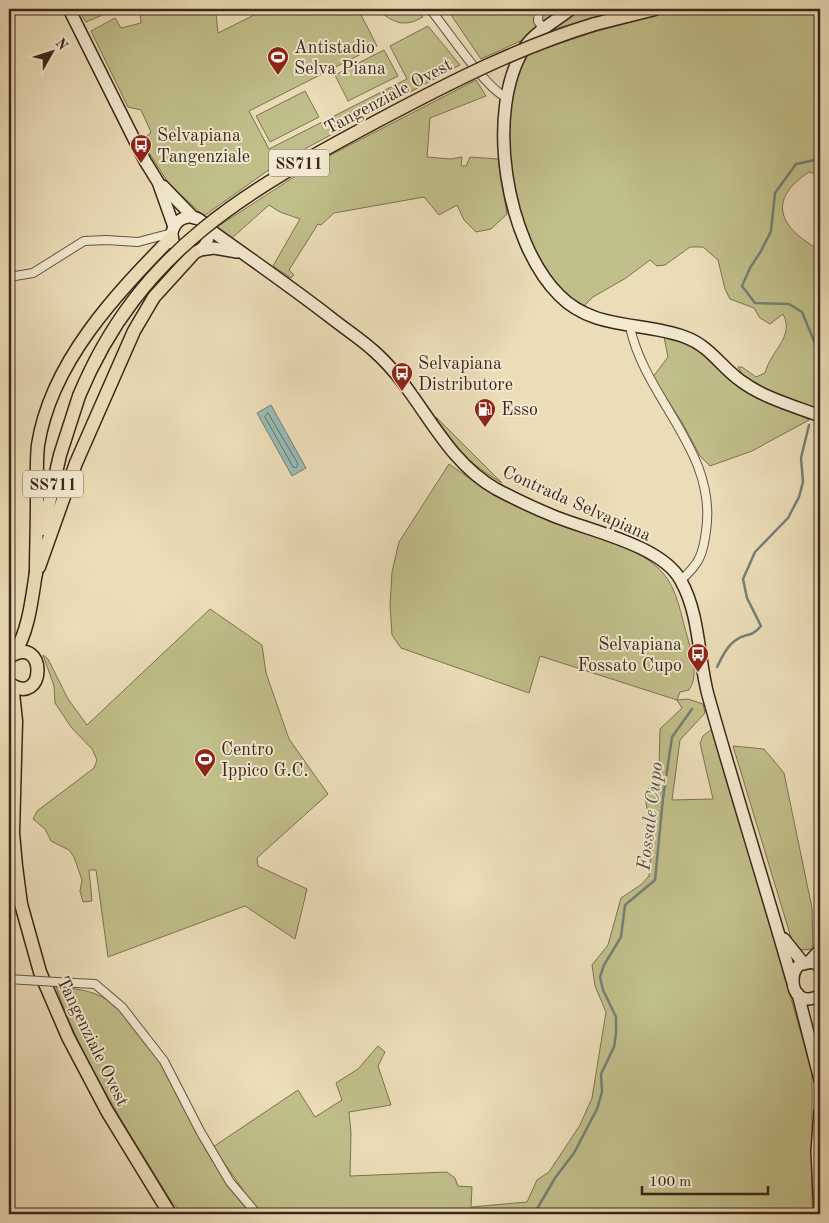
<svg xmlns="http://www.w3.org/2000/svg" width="829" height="1223" font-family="'Old Standard TT',serif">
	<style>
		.green { fill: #c0be89; stroke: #7e7252 }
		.water { fill: #99bbb5; stroke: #737f77 }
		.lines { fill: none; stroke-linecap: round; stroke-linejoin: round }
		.shore { stroke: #6a7068; stroke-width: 1 }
		.stream { stroke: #737f77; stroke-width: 2.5 }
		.street-casing { stroke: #675441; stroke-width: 10 }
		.secondary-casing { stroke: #3b261a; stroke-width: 14 }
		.primary-casing { stroke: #3b261a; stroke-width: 15 }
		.street { stroke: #f2e9d0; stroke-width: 8 }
		.secondary { stroke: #f2e9d0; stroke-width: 11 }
		.primary { stroke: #ebddb7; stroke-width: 12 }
		.street-bridge-casing { stroke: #675441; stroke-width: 10; stroke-linecap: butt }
		.primary-bridge-casing { stroke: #3b261a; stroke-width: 15; stroke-linecap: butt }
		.street-bridge { stroke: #f2e9d0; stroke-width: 8 }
		.primary-bridge { stroke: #ebddb7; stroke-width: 12 }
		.labels { text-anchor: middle; stroke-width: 4; stroke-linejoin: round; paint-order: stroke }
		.shield { fill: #f2e9d0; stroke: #726051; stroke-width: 1 }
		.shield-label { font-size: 16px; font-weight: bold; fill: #3b261a }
		.poi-label { font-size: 18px; fill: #3b261a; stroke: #f2e9d0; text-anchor: start }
		.street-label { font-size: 18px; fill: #3b261a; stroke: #f2e9d0 }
		.water-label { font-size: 19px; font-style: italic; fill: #524b41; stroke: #f2e9d0 }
	</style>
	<rect width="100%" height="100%" fill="#ebddb7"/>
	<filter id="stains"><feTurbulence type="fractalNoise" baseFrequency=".004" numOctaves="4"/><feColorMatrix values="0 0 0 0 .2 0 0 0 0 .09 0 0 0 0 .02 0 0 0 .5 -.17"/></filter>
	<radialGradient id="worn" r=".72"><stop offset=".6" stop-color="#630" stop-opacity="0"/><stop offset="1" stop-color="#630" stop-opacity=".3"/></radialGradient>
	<!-- green -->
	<g class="green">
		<polygon points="77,9 109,9 105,14 86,22"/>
		<polygon points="156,9 229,9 216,14 218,33 266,9 358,9 377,46 249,111 269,149 407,79 390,46 428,26 460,65 277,164 204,216 169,184 142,142 151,132 141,110 128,107 91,31 115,18 121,28 141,23 140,13"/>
		<path d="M 377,9 L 415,9 L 423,17 C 404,28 393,23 377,9 Z"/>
		<polygon points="447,9 564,9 527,38 481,59"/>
		<polygon points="581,9 628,9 554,29"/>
		<path d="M 679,9 L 820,9 L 820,175 L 809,172 C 765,201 781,229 820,250 L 820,409 C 800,402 746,389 738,367 L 742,367 L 756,377 L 765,373 C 771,350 795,337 783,314 L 770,324 L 760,318 L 754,308 L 730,299 L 725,289 L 718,260 L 703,247 L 690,247 L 665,265 L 657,266 L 650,260 L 626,278 L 593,297 L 584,306 C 511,264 490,127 525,55 L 594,32 Z"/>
		<polygon points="384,50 398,76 348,101 335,75"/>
		<polygon points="476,80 486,96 430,118 427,157 451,159 462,157 461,166 466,166 470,157 498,159 507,214 491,229 476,232 464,220 457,205 439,215 424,197 334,213 321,225 318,224 289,270 294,275 291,278 273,266 300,219 280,212 269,205 232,238 217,227 317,162"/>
		<polygon points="305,91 319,117 270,142 256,116"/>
		<path d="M 664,337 C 702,344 722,375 753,395 C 770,407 792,407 809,420 L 752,451 L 710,466 L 700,456 L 683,424 L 653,377 L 668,357 Z"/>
		<path d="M 436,417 L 502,483 C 475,467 449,447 436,417 Z"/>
		<path d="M 449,464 C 476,483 501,500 531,513 C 567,528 638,544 662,572 C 678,589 681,617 688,639 C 692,655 699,675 689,690 L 680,692 L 677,700 L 688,699 L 703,704 L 705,713 L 680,740 L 672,800 L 713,799 L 700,743 L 703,736 L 712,729 L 755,872 L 812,1072 L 812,1214 L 260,1214 L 213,1147 L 298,1090 L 315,1117 L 342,1100 L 336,1083 L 358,1069 L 378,1046 L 385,1052 L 378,1066 L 391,1105 L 349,1112 L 351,1133 L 350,1176 L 447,1172 L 455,1178 L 458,1186 L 472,1187 L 471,1207 L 527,1202 L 537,1180 L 549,1172 L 580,1125 L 592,1098 L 606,1012 L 595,986 L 592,965 L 608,945 L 621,898 L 642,884 L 649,876 L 652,841 L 645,796 L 659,769 L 660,729 L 682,708 L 677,700 L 540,656 L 529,693 L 401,648 L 392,635 L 390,605 L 392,572 L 399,542 Z"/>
		<polygon points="210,609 262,645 266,673 289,739 328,794 257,858 258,866 307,889 295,939 245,906 108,957 96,870 89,870 92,901 83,902 80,891 82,880 74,857 69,850 51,841 45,829 33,819 37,811 94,768 97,760 92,749 71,727 55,703 54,686 43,655 48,659 68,699 87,725"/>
		<polygon points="733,746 764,749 784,773 812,908 813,949 802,950 793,944"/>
		<path d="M 56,987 C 68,988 81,989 93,993 C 147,1012 180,1106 207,1152 C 220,1174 235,1194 251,1214 L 183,1214 L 171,1201 C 130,1133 82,1063 56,987 Z"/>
	</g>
	<!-- water -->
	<polygon class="water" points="271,405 306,468 292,476 257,413"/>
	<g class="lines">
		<!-- shore -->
		<polygon class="shore" points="268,413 298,464 296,468 293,467 265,417"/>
		<!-- stream -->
		<g class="stream">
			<polyline points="815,401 819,366 814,341 802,312 789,304 755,303 742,286 750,268 761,251 771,231 775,193 796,164 820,159"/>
			<path d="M 717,667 C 722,657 727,646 736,640 C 746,632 750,639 761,626 L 747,598 L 743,579 L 755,552 L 788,518 L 799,497 L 803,482 L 801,458 L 809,425"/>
			<polyline points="527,1214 537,1209 555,1178 574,1153 597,1109 602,1092 601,1074 614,1047 616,1033 616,1017 603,990 600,977 604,965 621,937 625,905 655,880 663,798 672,737 692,709"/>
		</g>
		<!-- street casing -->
		<g class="street-casing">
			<g id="street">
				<path d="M 430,9 C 446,28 486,89 506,97"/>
				<polyline points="539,9 538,21 544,30"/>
				<polyline points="9,277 33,273 84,241 106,240 138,242 172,233"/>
				<path d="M 630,327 C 645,399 718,452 706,531 C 703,555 699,564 681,580"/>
				<polyline points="9,979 24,980"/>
				<polyline points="57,982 95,984 122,1007 164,1061 200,1131 230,1182 257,1214"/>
			</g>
		</g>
		<!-- secondary casing -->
		<g class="secondary-casing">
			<g id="secondary">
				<polyline points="69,9 145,161 158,182 174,227"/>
				<path d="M 571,9 C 557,20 535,32 525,47 C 484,111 506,242 559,295 C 594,331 643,321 685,337 C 710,346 721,367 741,381 C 764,398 794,406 820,416"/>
				<polyline points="163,186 194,218"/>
				<circle cx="190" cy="235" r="18"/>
				<path d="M 206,227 C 248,257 290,286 330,317 C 345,329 361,339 375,352 C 421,393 441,458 496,489 C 515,499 536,509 556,517 C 591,531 663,546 681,581 C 700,615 698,658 708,695 C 735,791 765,885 792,980"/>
				<polyline points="200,250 214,248 237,252"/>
				<polyline points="784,939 804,964"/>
				<polyline points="808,963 820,950"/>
				<path d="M 820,966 C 784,945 784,1016 820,995"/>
				<polyline points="798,994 820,1080"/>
				<polyline points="820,1112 817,1151 820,1214"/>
			</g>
		</g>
		<!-- primary casing -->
		<g class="primary-casing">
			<g id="primary">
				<polyline points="595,24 655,9"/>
				<polyline points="43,529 60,455 79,396"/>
				<polyline points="39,567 76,463 134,331 154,297 194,253"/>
				<path d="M 36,574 C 36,550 37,526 37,502 C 37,483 36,464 38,445 C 51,362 116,294 172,237"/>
				<path d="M 14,654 C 30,629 32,595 37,566"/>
				<polyline points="9,683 13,693 16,721 13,833 16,866 21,904 40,972 68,1037 107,1111 170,1214"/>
				<path d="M 9,683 C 46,710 48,632 9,657"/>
			</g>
		</g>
		<!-- street -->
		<use href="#street" class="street"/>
		<!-- secondary -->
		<use href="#secondary" class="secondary"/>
		<!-- primary -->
		<use href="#primary" class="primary"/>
		<!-- street-bridge casing -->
		<g class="street-bridge-casing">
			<polyline id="street-bridge" points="24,980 57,982"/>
		</g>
		<!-- primary-bridge casing -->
		<g class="primary-bridge-casing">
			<path id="primary-bridge" d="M 79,396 C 140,249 248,190 381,119 C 451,82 519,47 595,24"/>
		</g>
		<!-- street-bridge -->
		<use href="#street-bridge" class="street-bridge"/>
		<!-- primary-bridge -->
		<use href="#primary-bridge" class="primary-bridge"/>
	</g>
	<!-- icons -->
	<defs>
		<g id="stadium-pin" transform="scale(1.125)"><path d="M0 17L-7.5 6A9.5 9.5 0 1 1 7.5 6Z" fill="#8f2418" stroke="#f2e9d0"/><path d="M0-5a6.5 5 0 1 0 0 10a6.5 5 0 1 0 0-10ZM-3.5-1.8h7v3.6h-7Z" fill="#fff"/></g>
		<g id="bus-pin" transform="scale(1.125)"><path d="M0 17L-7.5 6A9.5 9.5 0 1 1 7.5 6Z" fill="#8f2418" stroke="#f2e9d0"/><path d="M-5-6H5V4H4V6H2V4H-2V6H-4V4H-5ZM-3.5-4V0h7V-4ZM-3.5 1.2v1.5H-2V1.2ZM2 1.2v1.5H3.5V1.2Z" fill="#fff"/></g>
		<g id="fuel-pin" transform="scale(1.125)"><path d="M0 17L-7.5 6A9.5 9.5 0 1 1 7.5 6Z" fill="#8f2418" stroke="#f2e9d0"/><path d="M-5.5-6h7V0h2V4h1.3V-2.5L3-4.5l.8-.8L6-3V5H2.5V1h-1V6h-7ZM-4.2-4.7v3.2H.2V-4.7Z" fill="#fff"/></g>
	</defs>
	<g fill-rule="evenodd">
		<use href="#stadium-pin" x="278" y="57"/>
		<use href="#bus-pin" x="141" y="145"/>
		<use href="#bus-pin" x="402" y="373"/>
		<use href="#fuel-pin" x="485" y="409"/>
		<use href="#bus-pin" x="698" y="654"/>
		<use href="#stadium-pin" x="205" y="759"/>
	</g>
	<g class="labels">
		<!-- shield labels -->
		<g class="shield">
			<rect x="269" y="149.5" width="60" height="27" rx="4"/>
			<rect x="23" y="470.5" width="60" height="27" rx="4"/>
		</g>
		<g class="shield-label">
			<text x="299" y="169">SS711</text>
			<text x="53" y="490">SS711</text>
		</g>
		<!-- poi labels -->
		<g class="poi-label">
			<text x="294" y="53">Antistadio<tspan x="294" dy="21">Selva Piana</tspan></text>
			<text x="157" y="141">Selvapiana<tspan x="157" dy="21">Tangenziale</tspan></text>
			<text x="418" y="369">Selvapiana<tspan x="418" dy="21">Distributore</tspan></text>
			<text x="501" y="415">Esso</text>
			<text x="682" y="650" text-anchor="end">Selvapiana<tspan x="682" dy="21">Fossato Cupo</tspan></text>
			<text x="221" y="755">Centro<tspan x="221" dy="21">Ippico G.C.</tspan></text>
		</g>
		<!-- street labels -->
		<g class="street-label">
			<text transform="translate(388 96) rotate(-28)" y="6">Tangenziale Ovest</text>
			<text transform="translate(577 503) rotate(24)" y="6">Contrada Selvapiana</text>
			<text transform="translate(93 1041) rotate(64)" y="6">Tangenziale Ovest</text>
		</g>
		<!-- water labels -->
		<g class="water-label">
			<text transform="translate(649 816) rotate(-83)" y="7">Fossale Cupo</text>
		</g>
	</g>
	<!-- margin -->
	<rect width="829" height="1223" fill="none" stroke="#ebddb7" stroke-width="30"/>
	<rect x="10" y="10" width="809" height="1203" fill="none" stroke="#3b261a" stroke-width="2.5"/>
	<rect x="15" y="15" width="799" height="1193" fill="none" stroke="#3b261a"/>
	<!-- north arrow -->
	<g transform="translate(52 52) rotate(51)" stroke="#f2e9d0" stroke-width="4" paint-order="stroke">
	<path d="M0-4L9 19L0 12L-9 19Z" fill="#3b261a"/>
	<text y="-8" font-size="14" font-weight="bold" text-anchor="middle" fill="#3b261a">N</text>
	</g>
	<!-- scale -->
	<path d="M642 1186v8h126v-8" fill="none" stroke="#3b261a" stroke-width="2.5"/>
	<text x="649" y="1186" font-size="15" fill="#3b261a" stroke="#f2e9d0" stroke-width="4" paint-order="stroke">100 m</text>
	<rect width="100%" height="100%" filter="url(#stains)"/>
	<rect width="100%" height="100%" fill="url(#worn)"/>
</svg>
